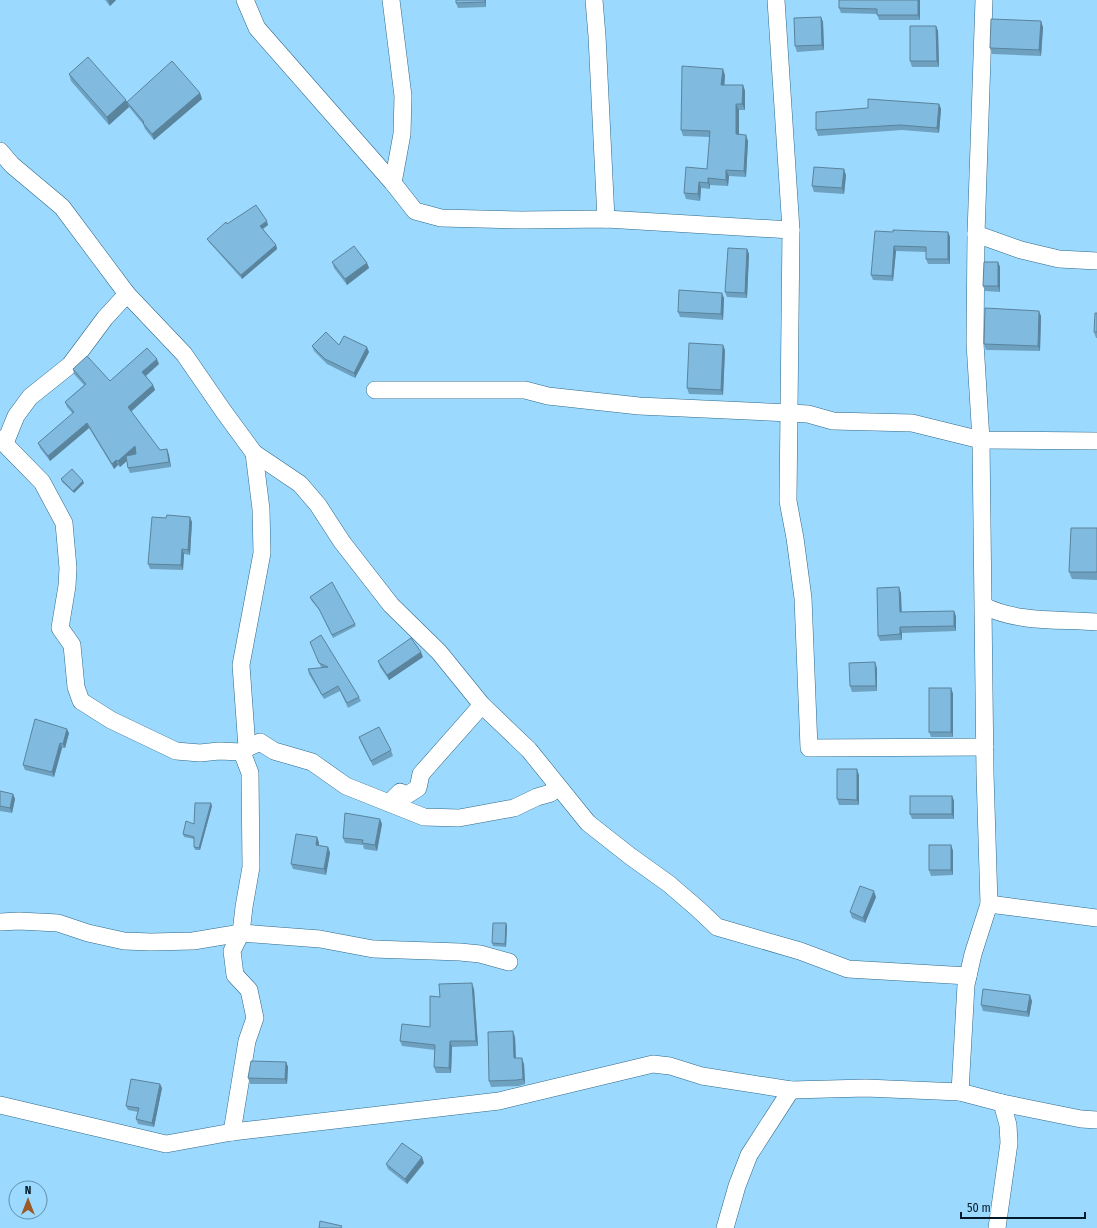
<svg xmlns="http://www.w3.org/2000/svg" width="1097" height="1228" font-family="'Fira Sans Condensed',sans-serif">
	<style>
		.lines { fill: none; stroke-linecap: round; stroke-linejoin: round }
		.street-casing { stroke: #2e6989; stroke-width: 18 }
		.street { stroke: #fff; stroke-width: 17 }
		.wall { fill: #6ea1c0 }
		.shaded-wall { fill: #5a839c }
		.building { fill: #80bbdf; stroke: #5a839c }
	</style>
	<rect width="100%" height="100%" fill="#9cd9fe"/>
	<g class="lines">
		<!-- street casing -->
		<g class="street-casing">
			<g id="street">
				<polyline points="245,0 257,28 393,183 415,211 441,218 522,220 606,219 791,230"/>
				<polyline points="391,0 403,96 402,134 393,183"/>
				<polyline points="594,0 597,36 606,219"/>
				<polyline points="776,0 791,230 788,501 795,538 803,598 809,748 985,747"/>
				<polyline points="0,151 12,165 62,207 127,294 184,354 224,412 254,453 261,509 262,553 241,665 247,748 242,752 250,773 251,867 244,907 241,933 232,951 235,975 249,990 255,1018 247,1041 232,1132"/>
				<polyline points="976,234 1021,250 1059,259 1097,261"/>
				<polyline points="375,390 525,390 548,396 639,406 790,413 808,414 833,421 912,423 981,440 1097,441"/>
				<polyline points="0,439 42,482 64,523 68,568 67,586 60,628 72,645 76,687 81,701 111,720 176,751 200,753 219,751 242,752"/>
				<polyline points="5,443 16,416 30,397 70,365 105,318 127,294"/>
				<polyline points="254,453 300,484 318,505 342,542 391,605 439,652 482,705 529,750 588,823 630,856 669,884 698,909 717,927 800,951 848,969 968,976"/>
				<path d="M 984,606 C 1018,623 1059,619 1097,622"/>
				<polyline points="247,748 260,742 274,751 312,762 346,786 424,817 459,818 514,808 537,797 551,793 556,785"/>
				<polyline points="389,803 400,792 407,795 418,788 421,774 482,705"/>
				<polyline points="989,904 1097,918"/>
				<polyline points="0,922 19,921 58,923 88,933 124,941 151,942 193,941 241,933 320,939 373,949 460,952 480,954 509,962"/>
				<polyline points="960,1092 966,985 973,954 989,904 985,773 981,440 975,343 976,234 984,0"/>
				<polyline points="0,1105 166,1144 232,1132 499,1101 653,1064 670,1066 702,1076 791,1090 866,1088 960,1092 1002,1103 1081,1119 1097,1120"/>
				<polyline points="725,1228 737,1186 749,1155 791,1090"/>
				<polyline points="997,1228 1009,1143 1008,1125 1002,1103"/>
			</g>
		</g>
		<!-- street -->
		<use href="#street" class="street"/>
	</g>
	<!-- wall -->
	<g class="wall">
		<polygon points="105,0 116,0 110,6"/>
		<polygon points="486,0 486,7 458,8 456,3"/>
		<polygon points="920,0 920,20 879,20 877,14 841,13 839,8"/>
		<polygon points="821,17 823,22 824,50 797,52 795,46"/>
		<polygon points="936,26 938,31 939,67 912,67 910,61"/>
		<polygon points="1043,27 1041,56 992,54 990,48"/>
		<polygon points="69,74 127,102 200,93 202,99 154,140 145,129 143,124 129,107 109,125 71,81"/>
		<polygon points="725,75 724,85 743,85 745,91 745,110 739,110 739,135 748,141 746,177 729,176 728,186 710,185 710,189 701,188 700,201 686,199 684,193 707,169 710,137 683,136 681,130"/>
		<polygon points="939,104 941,109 939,133 902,130 818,136 816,130"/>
		<polygon points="846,175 844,194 814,192 812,186"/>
		<polygon points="227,224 268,225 263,229 276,245 277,249 242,279 209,242 207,239"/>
		<polygon points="893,232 948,232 950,237 950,264 928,264 926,259 926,252 896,251 893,281 873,280 871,275"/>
		<polygon points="747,249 749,254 747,298 727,297 725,292"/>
		<polygon points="332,262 367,263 369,268 347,285 334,268"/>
		<polygon points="998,262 1000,267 1000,292 985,291 983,286"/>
		<polygon points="724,298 723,320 680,317 678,312"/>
		<polygon points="1097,313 1097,338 1096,338 1094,332"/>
		<polygon points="1041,316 1040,351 986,350 984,344"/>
		<polygon points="339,345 369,352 355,378 327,364 314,351 312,346"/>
		<polygon points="725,350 723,395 689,394 687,388"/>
		<polygon points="159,364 146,376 153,385 155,390 131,412 160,450 167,449 169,455 171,467 130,473 128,468 127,460 120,467 118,465 114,469 89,428 50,461 40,448 38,443 73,414 67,407 65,402 84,385 74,374 73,369 110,381"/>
		<polygon points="61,479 84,483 74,493 62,482"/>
		<polygon points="192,522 190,555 184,554 183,570 150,569 148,564"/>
		<polygon points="1097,528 1097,580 1072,579 1069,572"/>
		<polygon points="901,593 901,612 956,616 956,631 902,633 902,640 880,641 878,636"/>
		<polygon points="310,597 355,624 356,626 333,638 320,611 311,600"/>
		<polygon points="312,646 359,697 361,701 348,708 340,691 324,699 309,674 308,669 321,668 321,667"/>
		<polygon points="423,657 389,680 380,667 378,661"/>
		<polygon points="877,668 877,691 852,692 850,686"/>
		<polygon points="951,688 953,694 953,737 931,737 929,732"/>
		<polygon points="69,733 65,748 62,748 54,777 25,770 23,765"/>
		<polygon points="359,737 391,750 393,756 373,766 361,743"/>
		<polygon points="859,775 859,805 839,805 837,799"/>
		<polygon points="0,791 13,794 15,799 12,813 0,811"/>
		<polygon points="952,796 954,801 954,819 912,819 910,814"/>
		<polygon points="212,806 200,850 195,850 194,847 194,839 184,837 183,834 194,824"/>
		<polygon points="382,824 377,851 364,849 363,845 345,843 343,838"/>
		<polygon points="317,837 319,843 319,846 328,847 330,853 326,875 293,869 291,864"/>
		<polygon points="951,845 953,851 953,875 931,876 929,870"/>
		<polygon points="876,897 865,923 852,918 850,912"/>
		<polygon points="506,923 507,926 506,947 493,946 492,943"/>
		<polygon points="474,989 478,1046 452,1047 451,1073 436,1073 434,1067 435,1050 402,1046 400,1041 430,1027 440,997"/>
		<polygon points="1032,1001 1029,1017 983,1011 981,1005"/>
		<polygon points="515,1037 516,1058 524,1064 525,1084 519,1086 491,1087 489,1081"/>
		<polygon points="286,1062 288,1067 287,1084 250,1084 248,1078"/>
		<polygon points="162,1088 154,1127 138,1124 136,1119 138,1112 128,1110 126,1106"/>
		<polygon points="424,1163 407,1184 388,1169 386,1164"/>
	</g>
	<!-- shaded-wall -->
	<g class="shaded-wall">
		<polygon points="108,0 116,0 110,6"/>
		<polygon points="485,0 486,0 486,7 485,2"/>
		<polygon points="918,0 920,0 920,20 918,15"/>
		<polygon points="821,17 823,22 824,50 822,45"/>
		<polygon points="1041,21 1043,27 1041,56 1039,50"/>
		<polygon points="936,26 938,31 939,67 937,61"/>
		<polygon points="723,69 725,75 724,91 721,85"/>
		<polygon points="743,85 745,91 745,110 742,104"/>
		<polygon points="200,93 202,99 154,140 152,134"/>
		<polygon points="126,100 129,107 109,125 107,117"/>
		<polygon points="736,104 739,110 739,141 736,134"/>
		<polygon points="939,104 941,109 939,133 937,128"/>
		<polygon points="746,135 748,141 746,177 744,171"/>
		<polygon points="844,169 846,175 844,194 842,188"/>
		<polygon points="726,170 729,176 728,186 726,180"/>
		<polygon points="708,178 710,185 710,189 708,183"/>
		<polygon points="699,182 701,188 700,201 698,194"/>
		<polygon points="267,221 268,225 261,230 260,226"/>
		<polygon points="948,232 950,237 950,264 948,259"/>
		<polygon points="276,245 277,249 242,279 241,275"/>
		<polygon points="894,246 896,251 893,281 892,276"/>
		<polygon points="747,249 749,254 747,298 745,293"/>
		<polygon points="998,262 1000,267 1000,292 998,286"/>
		<polygon points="367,263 369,268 347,285 345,279"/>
		<polygon points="722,293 724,298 723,320 721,314"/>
		<polygon points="1039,311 1041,316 1040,351 1038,346"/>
		<polygon points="723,345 725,350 723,395 721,390"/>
		<polygon points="367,347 369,352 355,378 354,373"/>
		<polygon points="157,359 159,364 144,377 142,372"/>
		<polygon points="153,385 155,390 129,413 128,407"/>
		<polygon points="87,423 89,428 50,461 48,456"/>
		<polygon points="135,446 137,452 120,467 118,461"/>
		<polygon points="167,449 169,455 171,467 169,462"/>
		<polygon points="116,460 118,465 114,469 112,464"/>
		<polygon points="83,481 84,483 74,493 73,491"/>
		<polygon points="190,517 192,522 190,555 188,550"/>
		<polygon points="182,549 184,554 183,570 181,565"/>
		<polygon points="899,587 901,593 902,617 900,612"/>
		<polygon points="954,611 956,616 956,631 954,626"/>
		<polygon points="900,627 902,633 902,640 900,634"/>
		<polygon points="421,652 423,657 389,680 387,675"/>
		<polygon points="875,662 877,668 877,691 876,686"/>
		<polygon points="951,688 953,694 953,737 951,732"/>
		<polygon points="67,729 69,733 65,748 63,744"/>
		<polygon points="60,743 62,748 54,777 52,772"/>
		<polygon points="857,769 859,775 859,805 857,800"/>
		<polygon points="13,794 15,799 12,813 10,808"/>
		<polygon points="952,796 954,801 954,819 952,814"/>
		<polygon points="211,803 212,806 200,850 199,848"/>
		<polygon points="380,819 382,824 377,851 375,845"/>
		<polygon points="317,837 319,843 318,851 316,845"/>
		<polygon points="951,845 953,851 953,875 951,870"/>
		<polygon points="328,847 330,853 326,875 324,869"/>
		<polygon points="874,891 876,897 865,923 863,918"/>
		<polygon points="506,923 507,926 506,947 505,944"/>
		<polygon points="472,983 474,989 478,1046 476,1041"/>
		<polygon points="1030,995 1032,1001 1029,1017 1027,1012"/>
		<polygon points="513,1031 515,1037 516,1064 514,1058"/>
		<polygon points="450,1041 452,1047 451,1073 449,1068"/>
		<polygon points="522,1058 524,1064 525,1084 523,1079"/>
		<polygon points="286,1062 288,1067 287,1084 285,1079"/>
		<polygon points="160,1084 162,1088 154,1127 152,1123"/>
		<polygon points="422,1157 424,1163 407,1184 405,1179"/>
	</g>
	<!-- building -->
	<g class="building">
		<polygon points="456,0 485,0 485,2 456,3"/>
		<polygon points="839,0 918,0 918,15 877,15 877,9 839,8"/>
		<polygon points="821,17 822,45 795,46 794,18"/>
		<polygon points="991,19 1041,21 1039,50 990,48"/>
		<polygon points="910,26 936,26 937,61 910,61"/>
		<polygon points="88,57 126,100 107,117 69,74"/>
		<polygon points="172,61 200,93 152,134 143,123 144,122 127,102"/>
		<polygon points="682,66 723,69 721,85 743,85 742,104 736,104 736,134 746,135 744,171 726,170 726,180 708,178 708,183 699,182 698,194 684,193 686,167 707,169 710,131 681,130"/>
		<polygon points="868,99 939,104 937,128 900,125 816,130 816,112 868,108"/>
		<polygon points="814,167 844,169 842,188 812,186"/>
		<polygon points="256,205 267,221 260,226 276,245 241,275 207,239 226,222 227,224"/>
		<polygon points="893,230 948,232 948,259 926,259 926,247 894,246 892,276 871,275 875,231 893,232"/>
		<polygon points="354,246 367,263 345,279 332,262"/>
		<polygon points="728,248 747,249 745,293 725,292"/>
		<polygon points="984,262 998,262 998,286 983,286"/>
		<polygon points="679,290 722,293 721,314 678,312"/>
		<polygon points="985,308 1039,311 1038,346 984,344"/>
		<polygon points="1095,313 1097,313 1097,332 1094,332"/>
		<polygon points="326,332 339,345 344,336 367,347 354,373 325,359 312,346"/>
		<polygon points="689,343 723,345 721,390 687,388"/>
		<polygon points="147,348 157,359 142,372 153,385 128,407 160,450 167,449 169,462 128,468 126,456 136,454 135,446 118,461 116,460 112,464 87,423 48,456 38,443 74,412 65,402 86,384 73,369 87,356 110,381"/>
		<polygon points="72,469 83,481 73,491 61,479"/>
		<polygon points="167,515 190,517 188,550 182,549 181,565 148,564 152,517 166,518"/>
		<polygon points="1071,528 1097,528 1097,572 1069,572"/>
		<polygon points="332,582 355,624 332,635 319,609 310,597"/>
		<polygon points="899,587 900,612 954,611 954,626 900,627 900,634 878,636 877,588"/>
		<polygon points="321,635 359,697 347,703 338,686 322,695 308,669 328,667 319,663 310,642"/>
		<polygon points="411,638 421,652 387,675 378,661"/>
		<polygon points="875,662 876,686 850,686 849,663"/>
		<rect x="929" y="688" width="22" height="44"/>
		<polygon points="35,719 67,729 63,744 60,743 52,772 23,765"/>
		<polygon points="379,727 391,750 371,761 359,737"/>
		<polygon points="837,769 857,769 857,800 837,799"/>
		<polygon points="0,791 13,794 10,808 0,806"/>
		<rect x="910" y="796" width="42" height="18"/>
		<polygon points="195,803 211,803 199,848 194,847 194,837 183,834 186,821 194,824"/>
		<polygon points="345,813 380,819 375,845 362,843 363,840 343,838"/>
		<polygon points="296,834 317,837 316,845 328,847 324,869 291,864"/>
		<rect x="929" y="845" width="22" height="25"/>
		<polygon points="860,886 874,891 863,918 850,912"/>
		<polygon points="493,923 506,923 505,944 492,943"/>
		<polygon points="472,983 476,1041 450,1041 449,1068 434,1067 435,1045 400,1041 402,1024 430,1027 430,996 440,997 439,984"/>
		<polygon points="983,989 1030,995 1027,1012 981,1005"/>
		<polygon points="513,1031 514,1058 522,1058 523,1079 517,1080 489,1081 488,1032"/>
		<polygon points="251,1061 286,1062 285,1079 248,1078"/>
		<polygon points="131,1079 160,1084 152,1123 136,1119 139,1108 126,1106"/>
		<polygon points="402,1143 422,1157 405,1179 386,1164"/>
		<polygon points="320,1221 342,1226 341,1228 319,1228"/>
	</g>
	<!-- north arrow -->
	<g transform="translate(28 1200)"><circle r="19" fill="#9cd9fe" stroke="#5f8da9"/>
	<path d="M0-3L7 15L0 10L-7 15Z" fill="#9a5925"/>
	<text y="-6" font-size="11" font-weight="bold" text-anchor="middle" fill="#031b29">N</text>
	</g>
	<!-- scale -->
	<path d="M961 1212v6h124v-6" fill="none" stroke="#031b29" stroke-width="2"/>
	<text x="967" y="1212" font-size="12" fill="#031b29" stroke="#9cd9fe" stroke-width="3" paint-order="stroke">50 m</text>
</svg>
